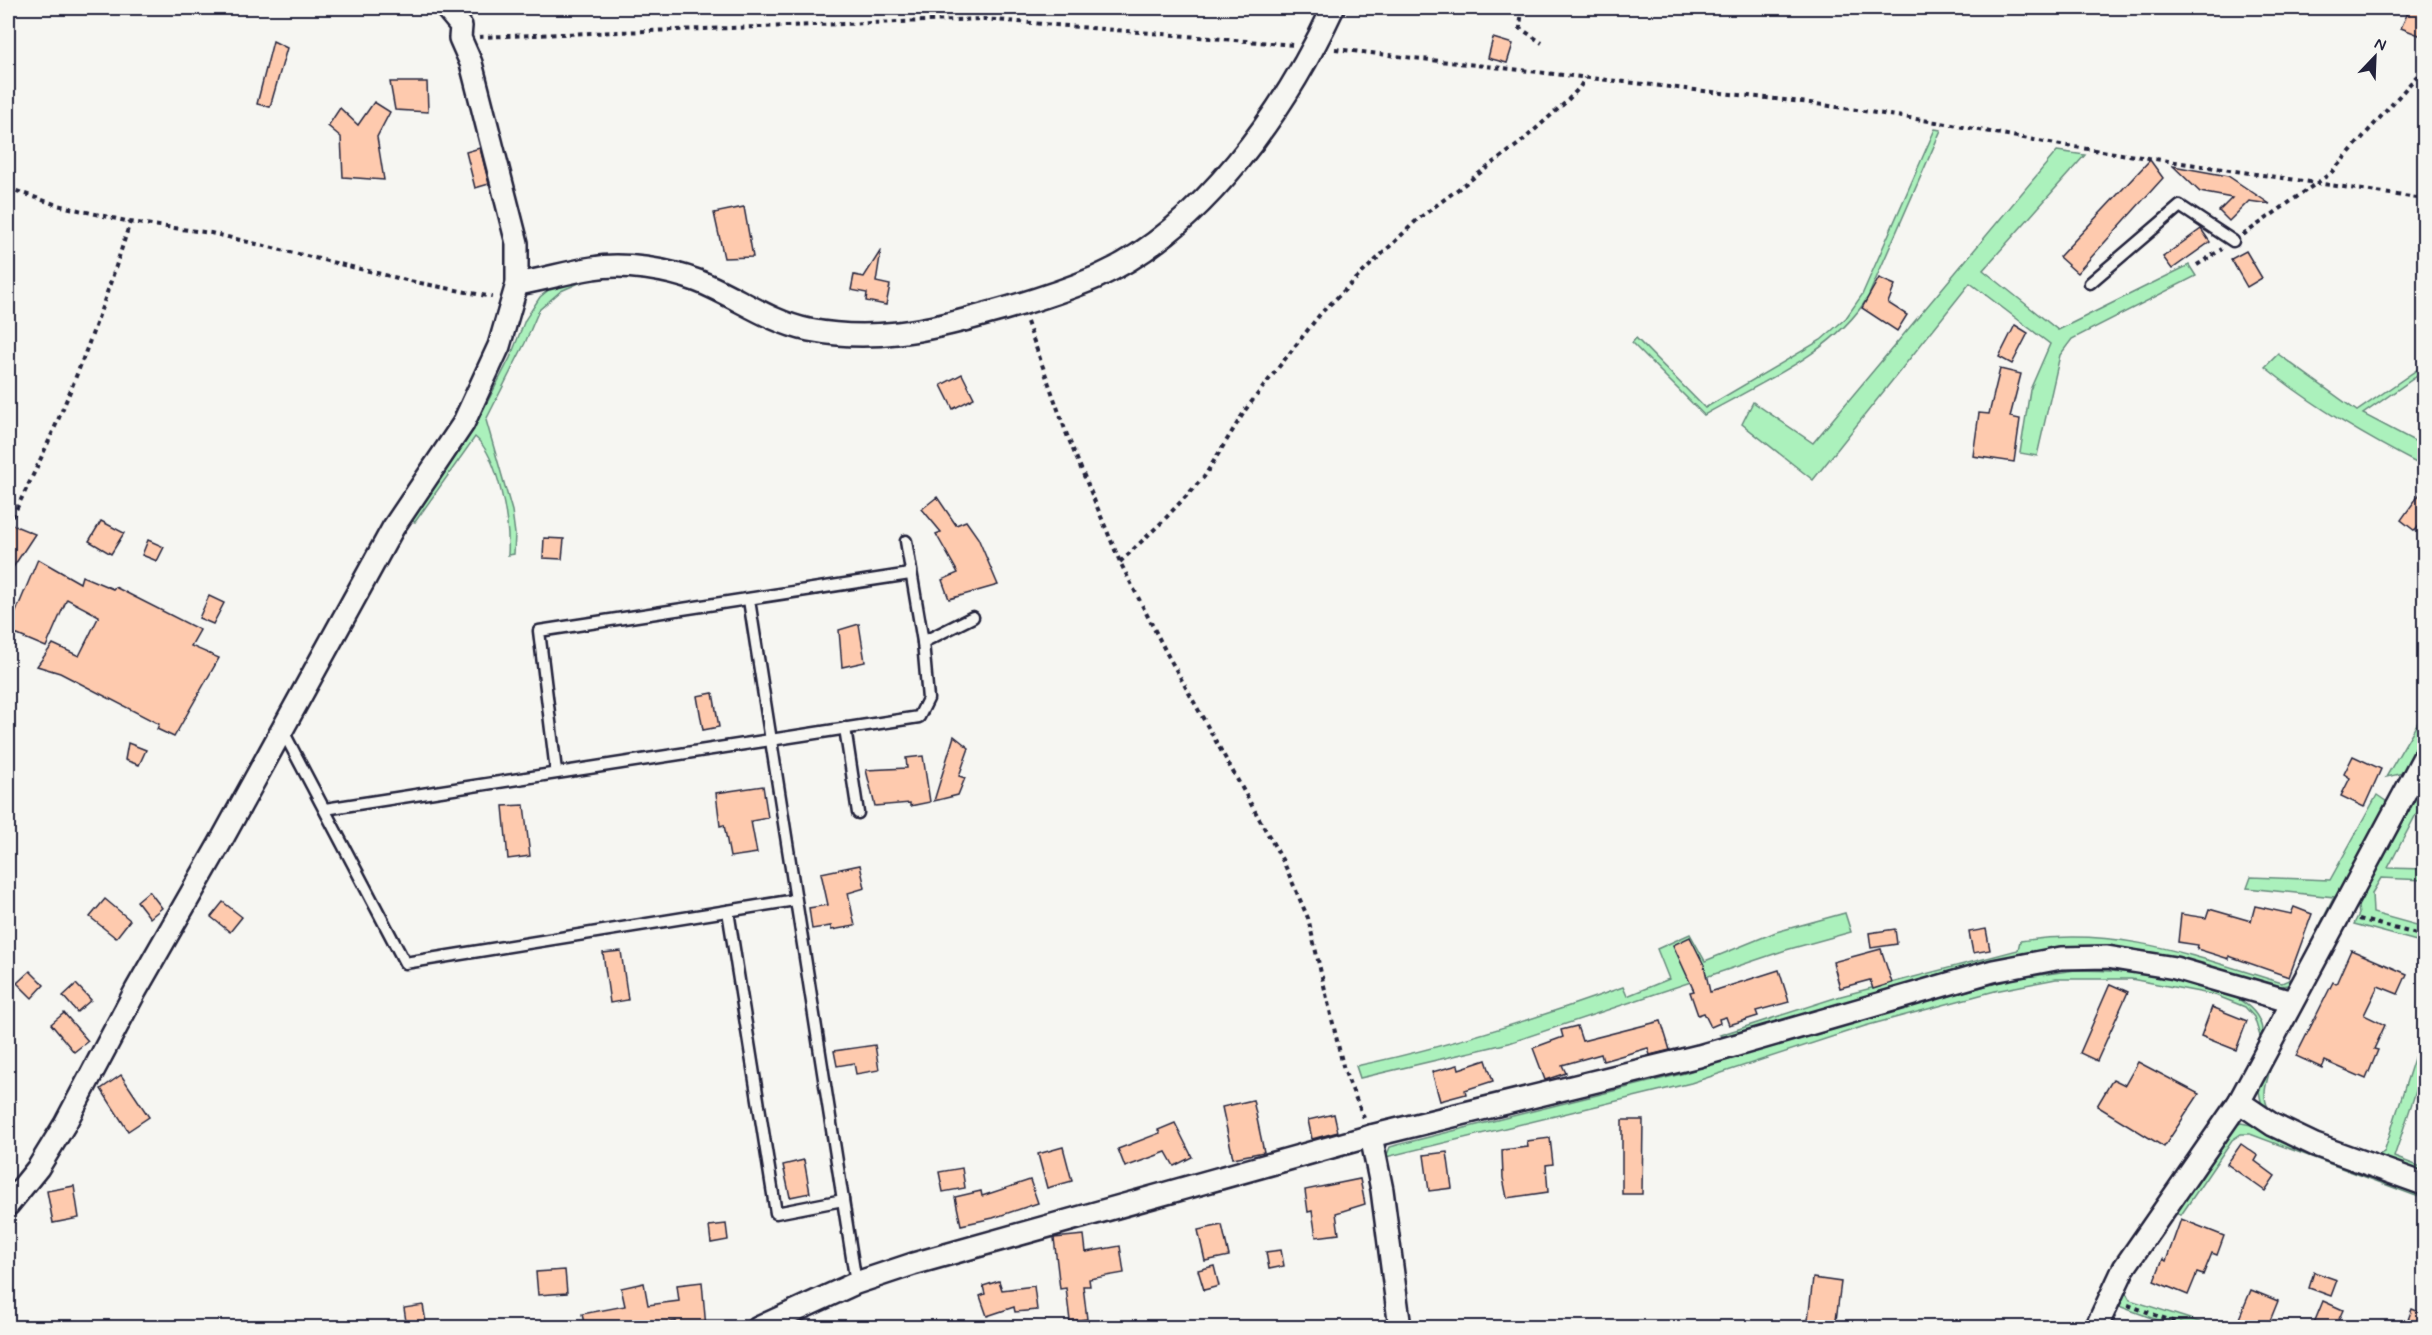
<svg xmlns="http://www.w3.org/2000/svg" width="2432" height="1335" font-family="Mynerve,sans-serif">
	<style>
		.green { fill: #abf1bc; stroke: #668a7c; stroke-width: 1.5 }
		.building { fill: #fecaae; stroke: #22223b; stroke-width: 1.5 }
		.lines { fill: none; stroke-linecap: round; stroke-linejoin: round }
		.lane-casing { stroke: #22223b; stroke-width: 15 }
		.street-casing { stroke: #22223b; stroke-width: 26 }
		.path { stroke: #22223b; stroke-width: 4; stroke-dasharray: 4.5 4.5; stroke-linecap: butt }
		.lane { stroke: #f6f6f2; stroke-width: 10 }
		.street { stroke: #f6f6f2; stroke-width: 21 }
	</style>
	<rect width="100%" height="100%" fill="#f6f6f2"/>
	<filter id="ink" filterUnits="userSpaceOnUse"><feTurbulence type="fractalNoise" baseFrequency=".0167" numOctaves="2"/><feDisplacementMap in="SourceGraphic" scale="12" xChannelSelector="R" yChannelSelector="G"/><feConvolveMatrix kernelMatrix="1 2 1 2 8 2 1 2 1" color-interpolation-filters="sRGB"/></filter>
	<g filter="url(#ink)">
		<!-- green -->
		<g class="green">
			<path d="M 1935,129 L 1941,130 L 1868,297 C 1834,353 1760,383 1704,415 L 1632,343 L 1636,338 L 1705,408 L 1821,340 L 1846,318 L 1862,295 Z"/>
			<polygon points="2057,151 2085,155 1983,270 2058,330 2189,265 2196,276 2072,339 2060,355 2037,456 2020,453 2030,390 2050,344 1970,283 1813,480 1742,424 1753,402 1813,443"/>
			<path d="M 586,274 L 584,281 L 561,291 L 539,310 L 525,343 L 486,420 L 512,511 L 515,534 L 514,554 L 508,555 C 510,524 499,457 475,437 L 415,522 L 409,520 L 476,424 L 510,358 L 525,320 L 540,297 L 563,278 Z"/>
			<path d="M 2278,354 L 2357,411 L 2424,365 L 2424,371 L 2363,414 L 2424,446 L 2424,467 C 2368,438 2314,407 2265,367 Z"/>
			<polygon points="2424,712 2424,736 2408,768 2403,773 2386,777"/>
			<polygon points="2424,772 2424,799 2388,868 2424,869 2424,880 2381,878 2372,893 2373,913 2424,927 2424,943 2354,924 2359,914 2357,901"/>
			<path d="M 2377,795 L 2390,804 L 2291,985 L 2276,986 L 2183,961 L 2092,947 L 1731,1041 L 1720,1035 L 1841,996 L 2018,950 L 2020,941 C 2118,926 2190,955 2282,983 L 2293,978 L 2334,897 L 2247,888 L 2251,877 L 2330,880 Z"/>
			<path d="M 1845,913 L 1851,932 L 1786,950 L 1509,1043 L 1360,1078 L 1356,1066 C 1447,1047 1535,1019 1623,987 L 1627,996 L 1669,979 L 1657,949 L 1690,934 L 1705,961 L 1776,932 Z"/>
			<path d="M 2075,970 C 2118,970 2291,977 2258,1051 L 2260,1036 L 2254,1017 L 2245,1007 L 2215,995 L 2131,979 L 2056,979 L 1995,991 L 1865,1026 L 1691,1083 L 1386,1157 L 1390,1147 L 1397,1145 L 1685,1073 L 1788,1039 L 2012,979 Z"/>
			<path d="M 2424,1027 L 2424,1067 L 2394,1157 L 2424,1168 L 2424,1179 C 2372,1160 2309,1145 2263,1112 L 2259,1091 L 2266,1064 L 2271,1066 C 2268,1078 2261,1095 2268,1107 C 2280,1130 2354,1147 2379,1155 L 2384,1152 Z"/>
			<polygon points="2241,1123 2262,1127 2424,1191 2424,1199 2250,1134 2241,1134 2232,1140 2181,1215 2175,1213 2132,1273 2124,1289 2130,1300 2215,1327 2176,1327 2116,1305 2121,1288 2231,1127"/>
		</g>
		<!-- building -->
		<g class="building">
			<polygon points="2410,8 2424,8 2424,37 2401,28"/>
			<polygon points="1493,38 1513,44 1507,63 1488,58"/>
			<polygon points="273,41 287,48 270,107 257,104"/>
			<polygon points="390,82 427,82 428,112 395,110"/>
			<polygon points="374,102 390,112 377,137 384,180 343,177 341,137 328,126 340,108 358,125"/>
			<polygon points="480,148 489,184 475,188 466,152"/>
			<polygon points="2150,160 2163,178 2077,273 2059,257"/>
			<polygon points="2173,166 2228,176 2270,204 2249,201 2229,221 2219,211 2232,198 2200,192"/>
			<polygon points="744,207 753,257 724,258 714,213"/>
			<polygon points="2201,229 2210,242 2172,269 2163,257"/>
			<polygon points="881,250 876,282 890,285 886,305 866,301 867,293 851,290 854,275 864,277"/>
			<polygon points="2246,251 2262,278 2247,287 2231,259"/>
			<polygon points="1879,278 1895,285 1888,303 1907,315 1897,331 1862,308"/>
			<polygon points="2015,325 2028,333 2012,364 1999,357"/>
			<polygon points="2000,369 2021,374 2010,417 2020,419 2014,462 1973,456 1979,413 1989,414"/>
			<polygon points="962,374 974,398 953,409 941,385"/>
			<polygon points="2424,488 2424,519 2415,531 2401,520"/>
			<polygon points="937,497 956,525 966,521 978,538 998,585 949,599 942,580 958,573 936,534 941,532 922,509"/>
			<polygon points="101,521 124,533 111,554 89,541"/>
			<polygon points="8,523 35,534 8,575"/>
			<polygon points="544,538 564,539 562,559 543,558"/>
			<polygon points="148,540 164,547 157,561 142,555"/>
			<polygon points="38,559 80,583 82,576 113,589 115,587 200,630 191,646 219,658 174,737 157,729 159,724 60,673 37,666 53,644 79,656 99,616 67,599 46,647 8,631"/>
			<polygon points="209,596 224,603 213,624 199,618"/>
			<polygon points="859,624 865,662 842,667 839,630"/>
			<polygon points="713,693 719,727 703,730 697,696"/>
			<polygon points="954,736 969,748 959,776 965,778 958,795 934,801"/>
			<polygon points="128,743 146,750 139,765 125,760"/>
			<polygon points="923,756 930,802 910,806 910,803 875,806 866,770 907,768 906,758"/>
			<polygon points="2353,756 2381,769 2364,807 2341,796 2350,778 2344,774"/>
			<polygon points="763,786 768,818 751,821 757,853 730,857 724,825 720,826 716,793"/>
			<polygon points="524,805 530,856 508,859 503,806"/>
			<polygon points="860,865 865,888 848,893 855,926 831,930 831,926 812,929 809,908 828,905 821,873"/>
			<polygon points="149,891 162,908 150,918 137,901"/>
			<polygon points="105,899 130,920 116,938 90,917"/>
			<polygon points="223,902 242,917 230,932 211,917"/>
			<polygon points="2255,906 2291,914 2294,907 2312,914 2289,977 2229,956 2229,959 2197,949 2198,945 2178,942 2181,914 2206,918 2209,909 2251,921"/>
			<polygon points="1895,929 1897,944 1871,948 1869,933"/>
			<polygon points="1986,929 1990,950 1973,953 1969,932"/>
			<polygon points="1690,937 1704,965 1710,992 1779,970 1789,1002 1756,1011 1758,1016 1729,1025 1726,1017 1719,1019 1720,1023 1711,1027 1704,1013 1698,1015 1690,992 1694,991 1673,945"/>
			<polygon points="1881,949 1892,983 1873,989 1870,980 1840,988 1833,962"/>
			<polygon points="2351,950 2407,974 2398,994 2378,986 2364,1015 2385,1025 2374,1049 2378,1050 2366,1079 2325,1061 2322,1068 2296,1056 2333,982 2336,984"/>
			<polygon points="621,951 628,1000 610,1003 603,953"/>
			<polygon points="30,971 44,985 32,998 17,983"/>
			<polygon points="76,984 91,1000 77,1012 63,996"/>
			<polygon points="2110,984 2128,992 2097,1061 2080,1053"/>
			<polygon points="2212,1007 2247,1021 2236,1050 2201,1036"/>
			<polygon points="64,1013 88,1041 74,1052 51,1024"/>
			<polygon points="1661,1021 1670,1050 1650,1055 1648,1048 1603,1061 1601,1054 1562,1065 1566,1073 1545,1080 1533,1048 1563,1037 1561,1030 1577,1026 1582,1041"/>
			<polygon points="875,1045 879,1070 856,1074 854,1063 837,1066 834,1051"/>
			<polygon points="1486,1060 1493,1081 1465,1090 1466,1094 1440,1101 1432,1072 1458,1065 1459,1069"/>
			<polygon points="2138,1062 2199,1094 2164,1147 2097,1106 2113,1079 2125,1085"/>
			<polygon points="121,1075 149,1117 128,1131 101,1089"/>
			<polygon points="1253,1100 1264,1152 1233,1158 1222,1107"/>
			<polygon points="1334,1114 1338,1132 1312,1139 1308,1120"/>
			<polygon points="1622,1120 1643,1120 1642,1194 1622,1194"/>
			<polygon points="1175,1123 1192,1157 1174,1166 1166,1152 1125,1167 1118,1149 1160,1133 1158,1130"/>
			<polygon points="1550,1138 1553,1164 1546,1165 1548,1192 1507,1198 1503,1178 1502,1150 1528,1147 1527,1141"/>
			<polygon points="2241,1144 2258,1156 2255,1161 2275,1176 2265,1191 2227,1164"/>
			<polygon points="1063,1147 1072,1181 1047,1188 1038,1154"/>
			<polygon points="1447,1152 1452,1188 1429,1191 1424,1155"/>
			<polygon points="804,1160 810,1193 790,1197 783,1165"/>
			<polygon points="962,1168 965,1188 943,1192 939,1172"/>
			<polygon points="1360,1179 1365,1204 1336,1213 1339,1234 1316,1237 1312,1211 1308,1212 1305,1190"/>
			<polygon points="1030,1180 1038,1203 993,1218 961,1225 955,1197 981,1191 982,1196"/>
			<polygon points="74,1186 79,1218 53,1223 47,1191"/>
			<polygon points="2181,1219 2224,1236 2217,1255 2212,1253 2203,1275 2197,1273 2188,1295 2154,1281 2163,1259 2166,1261"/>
			<polygon points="726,1224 728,1240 711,1243 709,1226"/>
			<polygon points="1222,1225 1229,1256 1205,1261 1198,1230"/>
			<polygon points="1084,1235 1086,1252 1120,1246 1124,1273 1089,1279 1090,1286 1083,1286 1087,1319 1070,1321 1066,1288 1060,1289 1054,1238"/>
			<polygon points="1281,1250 1284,1266 1269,1269 1266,1252"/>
			<polygon points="1214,1266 1219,1286 1204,1290 1198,1270"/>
			<polygon points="565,1270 567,1293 538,1295 536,1272"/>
			<polygon points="2314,1272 2337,1280 2331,1296 2309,1288"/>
			<polygon points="1813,1278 1841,1282 1835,1328 1807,1328"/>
			<polygon points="999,1281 1002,1290 1034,1286 1037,1310 1015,1312 1014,1307 987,1316 980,1296 985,1294 983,1286"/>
			<polygon points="702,1282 706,1328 677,1328 676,1321 646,1328 585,1328 582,1314 625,1306 621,1288 644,1283 648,1305 679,1301 677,1285"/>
			<polygon points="2251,1290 2278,1301 2267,1328 2235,1328"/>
			<polygon points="2323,1301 2343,1310 2335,1328 2312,1328"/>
			<polygon points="423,1305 427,1328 407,1328 404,1308"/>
			<polygon points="2412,1309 2424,1314 2424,1328 2405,1328"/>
		</g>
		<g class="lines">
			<!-- lane casing -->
			<g class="lane-casing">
				<g id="lane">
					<polyline points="2090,283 2180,206 2233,241"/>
					<polyline points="749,600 856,1283"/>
					<polyline points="923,642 973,617"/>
					<polyline points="845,728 858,813"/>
					<polyline points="283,731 405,963 795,900"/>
					<polyline points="556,771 539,631 910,574"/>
					<polyline points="325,809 919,717 928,699 923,642 906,541"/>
					<polyline points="728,911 776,1213 843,1200"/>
				</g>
			</g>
			<!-- street casing -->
			<g class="street-casing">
				<g id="street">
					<path d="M 517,284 C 542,280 567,272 593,268 C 623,262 669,270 698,281 C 736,296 769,322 809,330 C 871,342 927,331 986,314 C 1023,304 1062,292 1097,277 C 1202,230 1286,109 1333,8"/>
					<polyline points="2239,1102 2273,1125 2315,1145 2424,1184"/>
					<polyline points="1371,1136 1382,1190 1400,1328"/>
					<polyline points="8,1205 38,1168 65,1124 136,990 220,843 393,528 463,424 499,346 517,284 517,243 471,63 460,38 461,26 446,8"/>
					<polyline points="758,1328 856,1283 913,1264 1371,1136 1699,1056 1993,971 2061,958 2107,957 2175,968 2292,1002"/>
					<polyline points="2096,1328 2124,1268 2239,1102 2424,757"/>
				</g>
			</g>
			<!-- path -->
			<g class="path">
				<polyline points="1522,8 1520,28 1542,43"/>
				<polyline points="479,37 983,19 1295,45"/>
				<polyline points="1335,49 1810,103 1936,122 2061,145 2424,199"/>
				<polyline points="8,188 57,205 130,222 211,233 410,281 492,297"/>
				<polyline points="2243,235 2331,173 2424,68"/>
				<polyline points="2197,265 2222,249"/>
				<polyline points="1027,322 1067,435 1120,562 1166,652 1284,863 1308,918 1344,1070 1364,1118"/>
				<path d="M 8,525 C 59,428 98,326 130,222"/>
				<polyline points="1120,562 1161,523 1204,477 1246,409 1321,313 1418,219 1520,143 1566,102 1580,87 1585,78"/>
				<polyline points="2359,919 2424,936"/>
				<polyline points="2128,1305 2191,1328"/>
			</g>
			<!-- lane -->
			<use href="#lane" class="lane"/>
			<!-- street -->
			<use href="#street" class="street"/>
		</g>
	</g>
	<!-- margin -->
	<rect width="2432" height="1335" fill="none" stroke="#f6f6f2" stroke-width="30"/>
	<rect x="15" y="15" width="2402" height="1305" fill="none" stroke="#22223b" stroke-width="2" filter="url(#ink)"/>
	<!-- north arrow -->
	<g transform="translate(2375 57) rotate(23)" stroke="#f6f6f2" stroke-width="4.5" paint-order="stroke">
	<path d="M0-4.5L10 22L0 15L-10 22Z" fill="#22223b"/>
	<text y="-9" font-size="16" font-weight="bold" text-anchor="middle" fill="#22223b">N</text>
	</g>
</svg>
